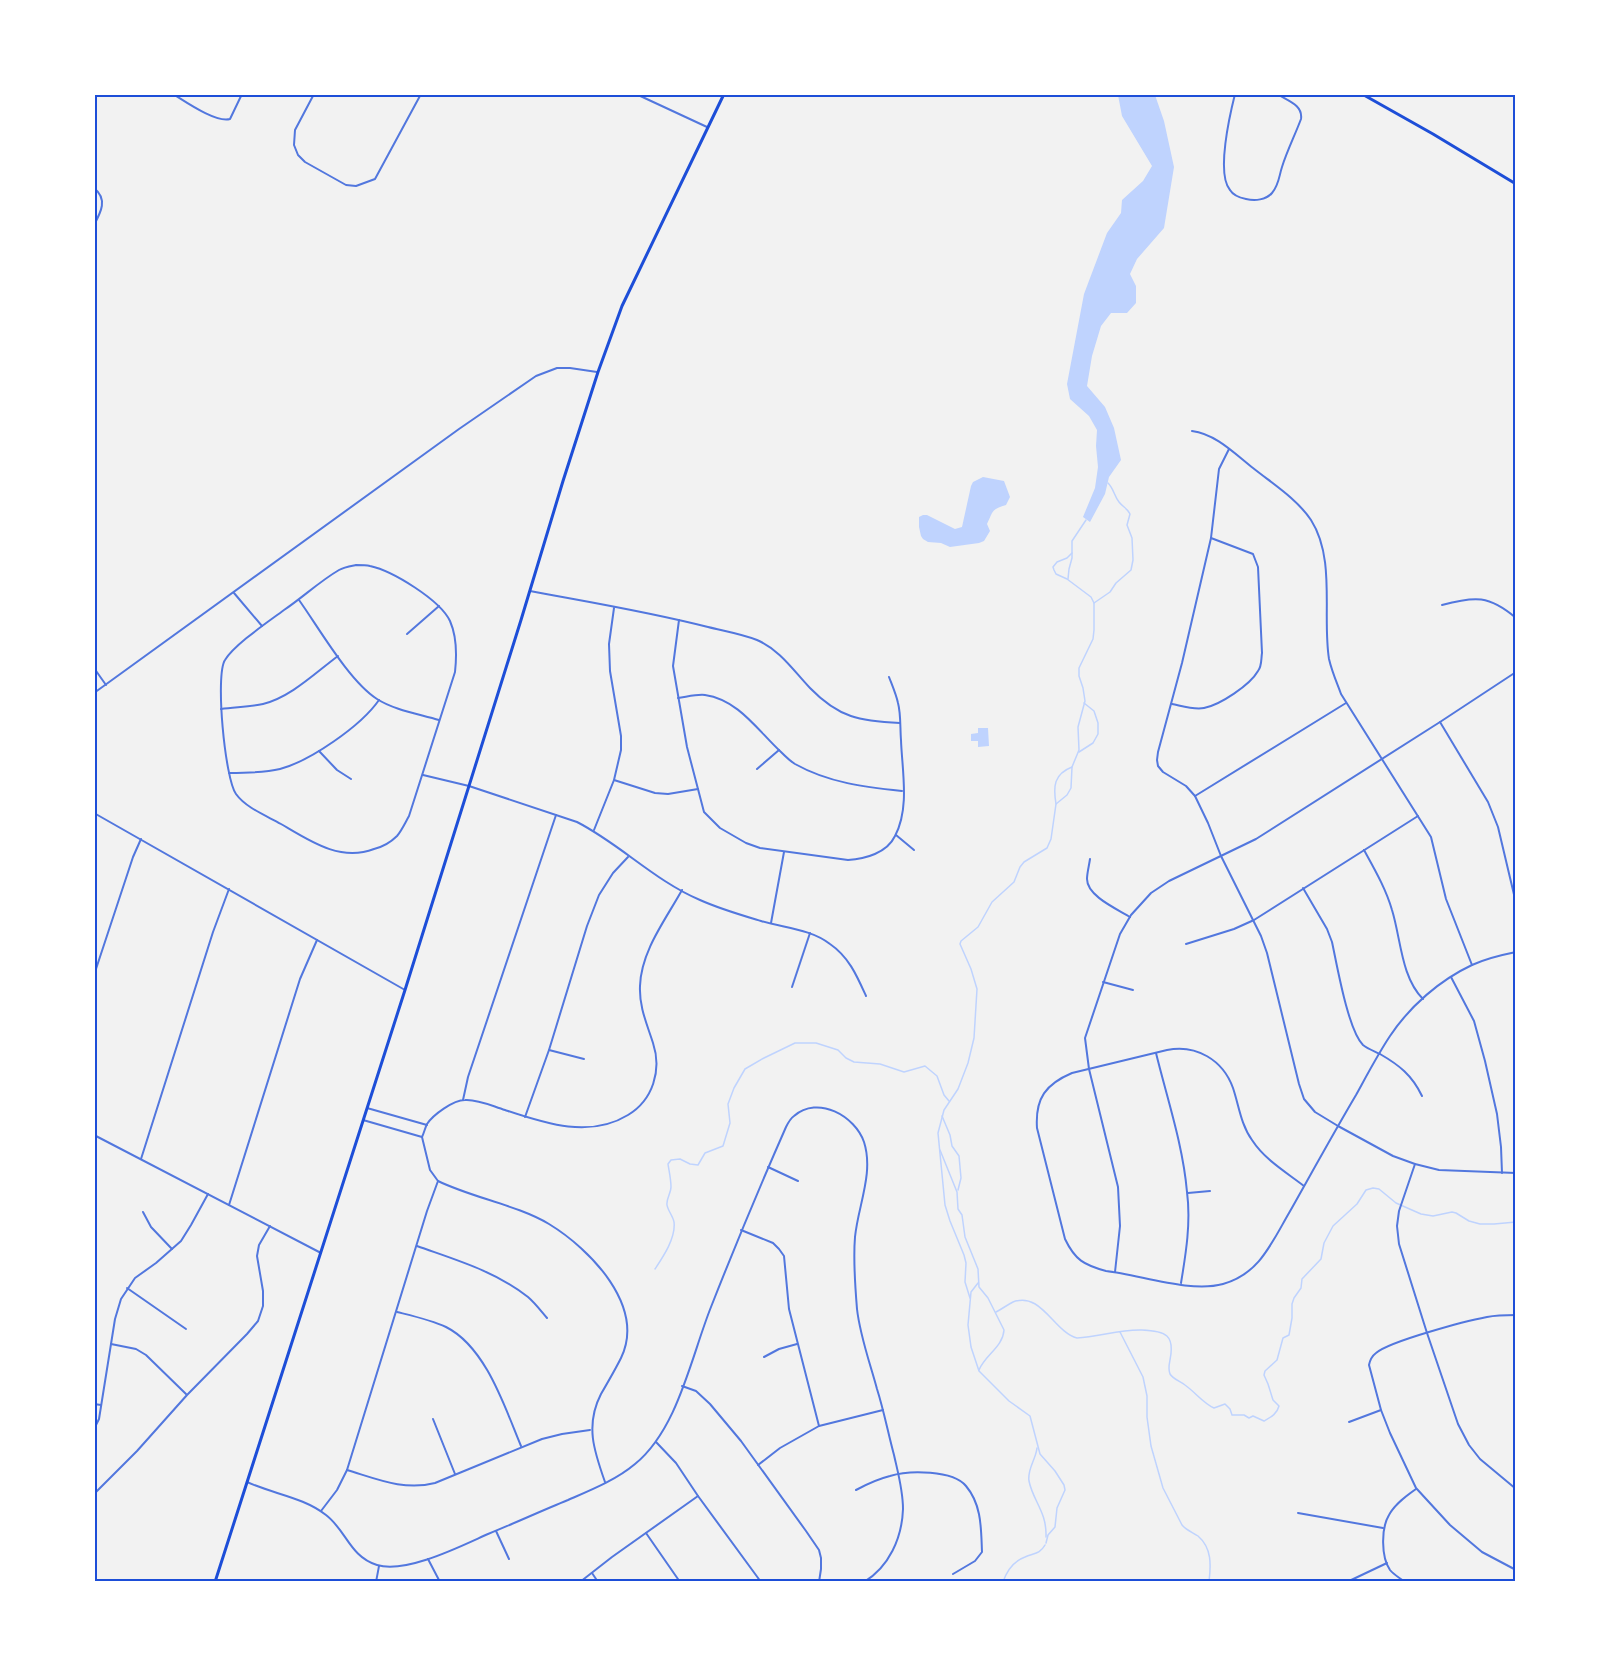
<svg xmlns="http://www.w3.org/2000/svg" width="1610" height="1676" font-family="Mulish,sans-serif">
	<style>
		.water { fill: #bfd3fe }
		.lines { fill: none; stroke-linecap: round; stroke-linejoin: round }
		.stream { stroke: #bfd3fe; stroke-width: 1.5 }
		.minor { stroke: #5277de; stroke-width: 2 }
		.tertiary { stroke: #5277de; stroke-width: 2 }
		.secondary { stroke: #1d4ed8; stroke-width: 3 }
		.neatline { fill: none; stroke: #1d4ed8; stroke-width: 2 }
	</style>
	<rect width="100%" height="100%" fill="#f2f2f2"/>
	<!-- water -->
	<g class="water">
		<polygon points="1118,95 1155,95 1164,121 1174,167 1164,228 1137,259 1130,274 1136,286 1136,303 1127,313 1111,313 1101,326 1092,356 1087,386 1105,407 1114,428 1121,460 1109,477 1105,494 1090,522 1083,517 1095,488 1098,467 1096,446 1097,430 1089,416 1070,399 1067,384 1084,294 1107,233 1121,213 1122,200 1143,181 1152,166 1122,116"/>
		<path d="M 983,477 L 1004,481 L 1010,497 L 1006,505 C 991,509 993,512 987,524 L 990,531 L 984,541 L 979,543 L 950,547 L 941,543 L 928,542 L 923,539 L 921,536 L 919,527 L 919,517 L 923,515 L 927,515 L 955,529 L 962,527 L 971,486 L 973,482 Z"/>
		<polygon points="978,728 988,728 989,746 978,747 978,741 971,741 971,734 978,733"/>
	</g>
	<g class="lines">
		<!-- stream -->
		<g class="stream">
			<polyline points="1068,579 1069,569 1072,558 1072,541 1086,520"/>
			<path d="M 1094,603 L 1110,592 L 1116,583 L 1131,570 L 1133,560 L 1132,538 L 1127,525 L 1130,514 C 1127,508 1123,507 1119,502 C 1114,496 1114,489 1108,483"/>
			<polyline points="1079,752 1093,743 1098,734 1098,723 1094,711 1084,703"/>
			<path d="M 1056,804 C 1053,786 1054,774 1072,767"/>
			<polyline points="942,1116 950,1135 952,1146 959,1156 961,1178 958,1190"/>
			<path d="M 940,1150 L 957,1192 L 958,1209 L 962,1215 L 965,1237 L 978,1269 L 979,1287 L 988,1298 L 1004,1330 C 1003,1347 985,1355 979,1370"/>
			<path d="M 655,1269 C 663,1257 676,1238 674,1222 C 673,1216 668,1211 667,1205 C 666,1199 671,1193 671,1187 C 671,1179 669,1171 668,1164 L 671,1160 L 680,1159 L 690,1164 L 698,1165 L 705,1153 L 723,1146 L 730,1123 L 728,1104 L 734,1088 L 745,1069 L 764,1058 L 795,1043 L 816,1043 L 838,1050 L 846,1058 L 854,1062 L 880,1064 L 904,1072 L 925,1066 L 937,1076 L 944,1095 L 949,1101"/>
			<polyline points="978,1283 971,1292 968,1325 971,1347 979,1371 1009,1401 1030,1416 1040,1454 1055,1471 1064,1485 1065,1490 1057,1508 1055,1527 1048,1535 1046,1543"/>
			<polyline points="970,1298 965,1282 966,1263 964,1255 950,1221 945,1205 938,1133 944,1110 958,1089 968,1063 974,1038 977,989 971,969 960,944 961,941 978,927 992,902 1014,882 1020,867 1024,862 1047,848 1051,839 1056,804 1067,795 1071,788 1072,767 1079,750 1078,727 1085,701 1083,688 1079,676 1079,668 1093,639 1094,630 1094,603 1091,597 1067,579 1056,574 1054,570 1053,567 1057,562 1067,558 1072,553"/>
			<path d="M 996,1312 C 1002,1309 1007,1305 1013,1302 C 1041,1291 1054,1332 1077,1338 C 1099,1337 1120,1329 1142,1330 C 1166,1331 1175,1335 1170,1360 C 1169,1365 1168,1369 1170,1374 C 1173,1379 1180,1381 1185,1385 C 1195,1392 1203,1403 1214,1408 L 1225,1404 L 1230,1409 L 1232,1415 L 1244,1415 L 1249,1418 L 1253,1416 L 1264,1421 C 1271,1417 1277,1414 1279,1406 L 1273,1400 L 1268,1384 L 1264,1375 L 1265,1371 L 1277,1360 L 1283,1338 L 1289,1335 L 1292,1318 L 1292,1304 L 1294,1298 L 1301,1288 L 1302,1279 L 1321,1259 L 1324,1243 L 1333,1226 L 1357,1204 L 1366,1190 L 1373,1188 L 1379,1189 L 1396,1203 L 1421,1214 L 1433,1216 L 1452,1212 L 1456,1213 L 1469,1221 L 1480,1224 L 1494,1224 L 1516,1222"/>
			<path d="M 1120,1332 L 1143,1377 L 1147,1396 L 1147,1417 L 1151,1446 L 1163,1488 L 1182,1525 C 1186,1530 1192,1532 1198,1536 C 1212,1548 1211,1565 1209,1582"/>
			<path d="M 1037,1448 C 1036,1459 1027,1469 1029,1481 C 1033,1501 1047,1512 1046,1537"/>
			<path d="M 1003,1582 C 1007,1570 1014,1561 1025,1557 C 1034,1553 1040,1554 1045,1545"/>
		</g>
		<!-- minor -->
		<g class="minor">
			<path d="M 173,94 C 186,102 216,123 230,119 L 242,94"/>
			<polyline points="314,94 295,130 294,145 298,155 305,162 346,185 356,186 375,179 421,94"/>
			<polyline points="636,94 707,127"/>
			<path d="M 1235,94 C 1230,114 1216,174 1230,190 C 1233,195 1241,198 1246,199 C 1255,201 1266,200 1272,193 C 1279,185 1279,176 1282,167 C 1287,151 1295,135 1301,119 C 1303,105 1288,101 1277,94"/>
			<path d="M 94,188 C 108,199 101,212 94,225"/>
			<path d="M 1192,431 C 1216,434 1235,454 1253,468 C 1273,484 1297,499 1311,520 C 1336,559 1322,616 1329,659 C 1332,672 1337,683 1341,694 L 1431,837 L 1446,899 L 1472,965"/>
			<polyline points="1229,449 1219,469 1211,538 1182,663 1158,752 1157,760 1158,766 1163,772 1186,786 1195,796 1208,823 1221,856 1261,936 1267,953 1299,1084 1304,1099 1315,1112 1338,1126 1393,1156 1415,1164 1439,1170 1516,1173"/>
			<path d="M 356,565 C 361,565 366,565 370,566 C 393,571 440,600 450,621 C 457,637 457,654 455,672 L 409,816 C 405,823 402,830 397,836 C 391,842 382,847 374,849 C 340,862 310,841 281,824 C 267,816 246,808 236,794 C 225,779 215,675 225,660 C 235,644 268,622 284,610 C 302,598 320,581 339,570 C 344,567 351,566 356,565 Z"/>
			<path d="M 530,591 C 589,602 650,612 708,627 C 724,631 742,634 757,640 C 780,650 793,670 810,688 C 839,718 860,721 900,723"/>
			<polyline points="234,593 262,626"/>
			<path d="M 299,600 C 319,628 349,681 377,699 C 394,710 419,714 439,720"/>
			<path d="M 1442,605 C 1475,596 1489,595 1516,618"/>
			<path d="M 679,620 L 673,666 L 687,747 L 704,812 L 720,828 L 746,843 L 760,848 L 848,860 C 865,859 887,853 895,836 C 910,808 902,770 901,740 C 900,728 901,714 898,703 C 896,694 892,685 889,677"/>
			<polyline points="407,634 439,606"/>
			<polyline points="94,668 106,685"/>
			<path d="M 678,698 C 686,697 697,694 705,695 C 739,700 758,731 781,752 C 786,757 790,761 795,764 C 829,783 865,787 902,791"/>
			<path d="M 1172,704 C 1182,706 1194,710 1204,708 C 1220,705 1250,685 1258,671 C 1262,666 1261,659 1262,653 L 1258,567 L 1253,554 L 1211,538"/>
			<path d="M 221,709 C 235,707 250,707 263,704 C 291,697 315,673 338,656"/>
			<polyline points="1440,722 1488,802 1498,827 1516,903"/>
			<polyline points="319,751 337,770 351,779"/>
			<polyline points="757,769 779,750"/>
			<path d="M 229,773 C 246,773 264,773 280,769 C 310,761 361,726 379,700"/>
			<path d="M 423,775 L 469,786 L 577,822 C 620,844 655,881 700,900 C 720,909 741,915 761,921 C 784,928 811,929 830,944 C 849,957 857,976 866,996"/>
			<polyline points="614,780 655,793 668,794 698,789"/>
			<polyline points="1195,796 1346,703"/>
			<polyline points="94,813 405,990"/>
			<polyline points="594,830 614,780 621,750 621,736 610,671 609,644 614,608"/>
			<polyline points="896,835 914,850"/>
			<path d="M 1364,850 C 1375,870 1386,889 1392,910 C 1401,939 1401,977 1423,999"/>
			<path d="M 1090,859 C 1089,866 1087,873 1087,879 C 1087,896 1117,909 1130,917"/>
			<path d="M 1303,888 L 1327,929 L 1332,942 C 1337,965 1348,1030 1363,1045 C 1368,1049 1374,1051 1380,1054 C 1399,1065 1412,1075 1422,1096"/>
			<polyline points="771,923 784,852"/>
			<polyline points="1186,944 1234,929 1254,920 1418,816"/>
			<polyline points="94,975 133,857 141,839"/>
			<polyline points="1451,977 1474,1021 1485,1061 1497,1114 1501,1147 1502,1173"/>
			<polyline points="1103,982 1133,990"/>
			<polyline points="792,987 810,933"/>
			<polyline points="549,1050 584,1059"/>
			<path d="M 1156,1053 C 1167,1098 1183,1145 1187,1192 C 1191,1222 1186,1253 1181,1283"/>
			<polyline points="463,1100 468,1077 556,815"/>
			<polyline points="367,1108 427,1125"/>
			<polyline points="525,1117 549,1050 587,926 599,895 613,873 628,857"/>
			<polyline points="363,1120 422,1137"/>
			<path d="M 422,1137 C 424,1133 425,1128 427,1124 C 433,1115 453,1100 465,1100 C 478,1099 492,1106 505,1110 C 544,1123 589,1139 628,1115 C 653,1100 662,1070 653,1043 C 647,1024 639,1007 640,986 C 641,951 666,919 682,890"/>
			<polyline points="141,1159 213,932 229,889"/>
			<polyline points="1415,1164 1399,1211 1397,1226 1399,1244 1427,1333 1458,1424 1469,1445 1480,1459 1516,1489"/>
			<polyline points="768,1167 798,1181"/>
			<path d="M 438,1181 C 473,1198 517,1205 549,1224 C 590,1249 646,1306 621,1358 C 615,1370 608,1382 601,1394 C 585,1425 594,1451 605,1482"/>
			<path d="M 1304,1186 C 1286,1172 1265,1160 1252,1140 C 1241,1125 1239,1106 1233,1088 C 1223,1060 1196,1044 1167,1050 L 1072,1073 C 1046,1084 1035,1098 1037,1128 L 1065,1239 C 1075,1260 1084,1265 1106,1271 C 1141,1275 1190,1293 1223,1284 C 1259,1274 1271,1244 1289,1213 C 1311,1174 1333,1134 1356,1095 C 1367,1075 1378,1054 1390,1036 C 1410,1006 1440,980 1472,965 C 1485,959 1501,955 1516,952"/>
			<polyline points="1188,1193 1210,1191"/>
			<polyline points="229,1205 300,979 317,940"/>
			<polyline points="143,1212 151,1227 172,1249"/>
			<polyline points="741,1230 773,1243 779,1249 784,1256 789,1309 819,1426"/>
			<path d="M 417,1246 C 456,1260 495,1271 528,1297 C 535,1303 541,1311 547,1318"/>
			<polyline points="1115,1272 1120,1226 1118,1187 1089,1069 1085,1038 1120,934 1131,915 1151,893 1169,881 1256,839 1440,722 1516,672"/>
			<polyline points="127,1288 186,1329"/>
			<path d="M 397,1312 C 413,1316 431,1320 446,1327 C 486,1347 505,1408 521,1446"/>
			<path d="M 1516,1315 C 1506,1315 1497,1315 1487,1317 C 1466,1321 1390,1341 1376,1353 C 1372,1356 1370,1360 1369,1365 L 1381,1410 L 1390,1433 L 1416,1488 L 1450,1525 L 1482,1552 L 1516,1570"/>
			<polyline points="111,1344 136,1349 146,1355 186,1394"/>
			<polyline points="764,1357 779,1349 797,1344"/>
			<polyline points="682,1386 696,1391 710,1404 741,1441 806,1531 819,1550 821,1558 821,1569 819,1582"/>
			<polyline points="94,1404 101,1405"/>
			<polyline points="433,1419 455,1474"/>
			<polyline points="1349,1422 1381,1410"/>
			<polyline points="94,1429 99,1419 115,1319 121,1299 135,1278 156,1263 181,1241 191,1225 208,1194"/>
			<polyline points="656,1442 676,1463 698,1496 761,1582"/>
			<polyline points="758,1465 780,1448 819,1426 883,1410"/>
			<path d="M 347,1470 C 377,1479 404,1491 435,1483 L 542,1439 L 562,1434 L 590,1430"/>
			<path d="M 247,1482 C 273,1494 303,1497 326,1515 C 346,1530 350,1557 377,1565 C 406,1574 461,1546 488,1534 C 515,1523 541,1511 568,1500 C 591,1490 616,1480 635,1464 C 678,1429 691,1357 711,1307 C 735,1246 760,1186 786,1127 C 788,1123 791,1118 794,1116 C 818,1095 855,1116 864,1142 C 874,1173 858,1206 855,1237 C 853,1261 855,1285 857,1309 C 860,1336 870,1363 877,1389 C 884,1411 888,1433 894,1455 C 898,1473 903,1490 903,1509 C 902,1538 889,1567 864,1582"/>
			<path d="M 856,1490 C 867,1484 878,1479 890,1476 C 909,1470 953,1470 966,1486 C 982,1505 981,1529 982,1552 L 975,1561 L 953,1574"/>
			<polyline points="94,1494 137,1451 187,1395 247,1334 258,1321 263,1306 263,1291 257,1256 259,1245 270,1226"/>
			<polyline points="321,1511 337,1490 347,1470 427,1211 438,1181 430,1170 422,1137"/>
			<polyline points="1298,1513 1383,1528"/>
			<polyline points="496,1531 509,1559"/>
			<polyline points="646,1533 680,1582"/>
			<polyline points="428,1559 440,1582"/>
			<polyline points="592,1573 598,1582"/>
			<polyline points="376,1582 379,1566"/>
			<polyline points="580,1582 612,1557 698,1496"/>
			<polyline points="1347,1582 1387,1563"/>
			<path d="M 1405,1582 C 1400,1578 1394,1575 1390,1570 C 1381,1557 1381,1528 1389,1515 C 1395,1504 1406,1496 1416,1489"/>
		</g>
		<!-- tertiary -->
		<g class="tertiary">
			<polyline points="94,693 459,429 536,376 557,368 570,368 597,372"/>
			<polyline points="94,1135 321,1253"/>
		</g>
		<!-- secondary -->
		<g class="secondary">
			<polyline points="1362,94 1433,134 1516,184"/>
			<polyline points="215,1582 405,990 521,620 563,481 598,372 622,306 724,94"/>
		</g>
	</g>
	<!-- border -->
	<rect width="1610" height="1676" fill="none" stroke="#ffffff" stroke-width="192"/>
	<rect x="96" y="96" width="1418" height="1484" class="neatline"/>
</svg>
